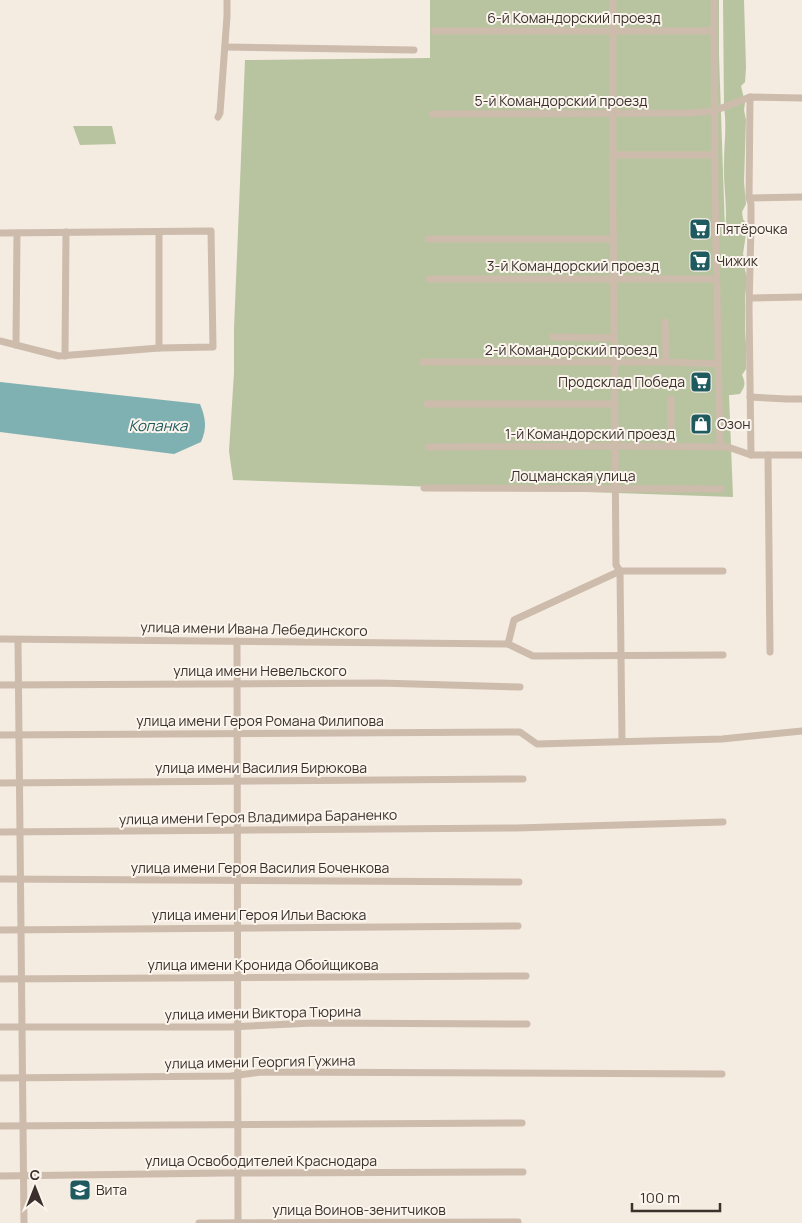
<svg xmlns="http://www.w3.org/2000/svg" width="802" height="1223" font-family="Manrope,sans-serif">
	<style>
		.green { fill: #b8c4a0 }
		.water { fill: #7fb0b2 }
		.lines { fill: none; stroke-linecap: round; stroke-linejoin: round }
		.minor { stroke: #cdbbac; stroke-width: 7 }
		.labels { text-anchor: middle; stroke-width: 4; stroke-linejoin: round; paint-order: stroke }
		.street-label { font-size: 14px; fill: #3b302b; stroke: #fbf5ee }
		.poi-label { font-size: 14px; fill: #3b302b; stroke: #fbf5ee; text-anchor: start }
		.water-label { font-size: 15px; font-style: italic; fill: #1f5a5e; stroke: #fbf5ee }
	</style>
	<rect width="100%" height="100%" fill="#f4ebe1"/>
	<!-- green -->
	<g class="green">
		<path d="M 430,0 L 719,0 L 719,55 L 725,230 C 728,208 723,185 724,163 C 724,144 727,126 724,108 L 723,0 L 744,0 L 746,68 L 745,82 L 741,86 L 745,103 L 744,110 L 746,120 L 744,182 L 746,204 L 742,212 L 743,219 L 746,223 L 746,234 L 743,254 L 746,263 L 745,270 L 747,277 L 745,299 L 745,330 L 746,344 L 746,369 L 742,375 C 746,384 745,386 740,394 L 731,395 L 729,395 L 733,497 L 233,480 L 229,451 L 234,373 L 234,329 L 245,60 L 430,58 Z"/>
		<polygon points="73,126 112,126 116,144 80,145"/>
	</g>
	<!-- water -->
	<path class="water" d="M 0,382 L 200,404 C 206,419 207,428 201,442 L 174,454 L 0,432 Z"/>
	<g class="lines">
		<!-- minor -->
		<g class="minor">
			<polyline points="613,0 613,197 616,565 620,571 622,741"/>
			<polyline points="714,0 715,196 720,446"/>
			<polyline points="434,31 714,31"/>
			<polyline points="225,47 414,50"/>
			<polyline points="750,97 749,198 751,204 751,226 749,308 751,455"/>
			<polyline points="432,114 690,113 714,111 750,97 802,98"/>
			<polyline points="218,117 220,113 227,16 227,0"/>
			<polyline points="613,155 710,155"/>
			<polyline points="749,198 802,197"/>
			<polyline points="0,233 211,231 213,347 159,348 59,356 0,341"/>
			<polyline points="428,239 614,239"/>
			<polyline points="429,279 716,279"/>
			<polyline points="750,298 802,297"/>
			<polyline points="665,322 666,362"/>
			<polyline points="553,337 614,338"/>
			<polyline points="16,345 17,233"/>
			<polyline points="159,348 159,232"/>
			<polyline points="65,356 66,232"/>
			<polyline points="423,362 666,362 718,364"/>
			<polyline points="750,397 787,399 802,399"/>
			<polyline points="671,399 671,446"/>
			<polyline points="427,404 615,404"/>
			<polyline points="428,447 615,446 728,447 751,455 802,455"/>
			<polyline points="768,455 770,652"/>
			<polyline points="424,488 721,489"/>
			<polyline points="0,639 508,644 533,656 723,655"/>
			<polyline points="18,640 24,1223"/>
			<polyline points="237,641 238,1222"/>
			<polyline points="508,644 514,620 620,571 723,571"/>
			<polyline points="0,685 379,683 520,687"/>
			<polyline points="0,735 520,732 537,744 722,739 802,731"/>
			<polyline points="0,783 523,779"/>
			<polyline points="0,832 516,828 723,822"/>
			<polyline points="0,879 519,882"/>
			<polyline points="0,930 518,926"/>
			<polyline points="0,979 526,976"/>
			<polyline points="0,1027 229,1027 313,1023 527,1024"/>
			<polyline points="0,1078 231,1076 261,1072 722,1074"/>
			<polyline points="0,1126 522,1123"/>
			<polyline points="0,1176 226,1173 523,1172"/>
			<polyline points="199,1223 518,1222"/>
		</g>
	</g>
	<!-- icons -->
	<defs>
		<g id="supermarket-square" transform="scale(1.125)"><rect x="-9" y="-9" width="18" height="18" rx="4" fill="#1f5a5e" stroke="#fbf5ee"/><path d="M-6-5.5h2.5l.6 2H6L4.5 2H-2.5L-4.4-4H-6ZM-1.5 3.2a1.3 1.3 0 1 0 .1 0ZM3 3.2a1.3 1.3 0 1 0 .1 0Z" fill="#fff"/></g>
		<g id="shop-square" transform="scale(1.125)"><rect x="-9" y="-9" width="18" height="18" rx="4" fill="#1f5a5e" stroke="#fbf5ee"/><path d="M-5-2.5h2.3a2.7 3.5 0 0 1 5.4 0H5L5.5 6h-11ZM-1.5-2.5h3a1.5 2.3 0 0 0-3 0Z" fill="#fff"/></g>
		<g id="school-square" transform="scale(1.125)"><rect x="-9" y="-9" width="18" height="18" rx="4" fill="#1f5a5e" stroke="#fbf5ee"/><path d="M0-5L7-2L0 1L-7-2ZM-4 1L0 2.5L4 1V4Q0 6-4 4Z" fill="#fff"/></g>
	</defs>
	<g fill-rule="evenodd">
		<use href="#supermarket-square" x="700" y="229"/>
		<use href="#supermarket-square" x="700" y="261"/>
		<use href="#supermarket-square" x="701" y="382"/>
		<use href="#shop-square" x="701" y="424"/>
		<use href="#school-square" x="80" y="1190"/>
	</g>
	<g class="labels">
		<!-- street labels -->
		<g class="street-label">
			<text x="574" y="23">6-й Командорский проезд</text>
			<text x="561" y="106">5-й Командорский проезд</text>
			<text x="573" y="271">3-й Командорский проезд</text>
			<text x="571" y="355">2-й Командорский проезд</text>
			<text x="590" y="439">1-й Командорский проезд</text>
			<text x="573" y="481">Лоцманская улица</text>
			<text transform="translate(254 629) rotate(1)" y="5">улица имени Ивана Лебединского</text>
			<text x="260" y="676">улица имени Невельского</text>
			<text x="260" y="726">улица имени Героя Романа Филипова</text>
			<text x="261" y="773">улица имени Василия Бирюкова</text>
			<text transform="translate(258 817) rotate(-1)" y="5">улица имени Героя Владимира Бараненко</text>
			<text x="260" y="873">улица имени Героя Василия Боченкова</text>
			<text x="259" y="920">улица имени Героя Ильи Васюка</text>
			<text x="263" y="970">улица имени Кронида Обойщикова</text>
			<text transform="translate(263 1013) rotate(-1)" y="5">улица имени Виктора Тюрина</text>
			<text transform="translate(260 1062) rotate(-1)" y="5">улица имени Георгия Гужина</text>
			<text x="261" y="1166">улица Освободителей Краснодара</text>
			<text x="359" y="1215">улица Воинов-зенитчиков</text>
		</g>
		<!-- poi labels -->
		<g class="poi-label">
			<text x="716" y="234">Пятёрочка</text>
			<text x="716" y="266">Чижик</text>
			<text x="685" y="387" text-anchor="end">Продсклад Победа</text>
			<text x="717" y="429">Озон</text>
			<text x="96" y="1195">Вита</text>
		</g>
		<!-- water labels -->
		<g class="water-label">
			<text x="158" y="431">Копанка</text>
		</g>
	</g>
	<!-- north arrow -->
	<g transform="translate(35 1188)" stroke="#fbf5ee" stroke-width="4" paint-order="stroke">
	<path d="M0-4L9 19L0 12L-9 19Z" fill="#3b302b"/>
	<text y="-8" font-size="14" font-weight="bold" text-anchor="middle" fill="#3b302b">С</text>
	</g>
	<!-- scale -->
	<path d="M632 1203v8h88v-8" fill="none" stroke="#3b302b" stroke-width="2.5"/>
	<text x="640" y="1203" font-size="15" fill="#3b302b" stroke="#fbf5ee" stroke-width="4" paint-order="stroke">100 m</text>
</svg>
